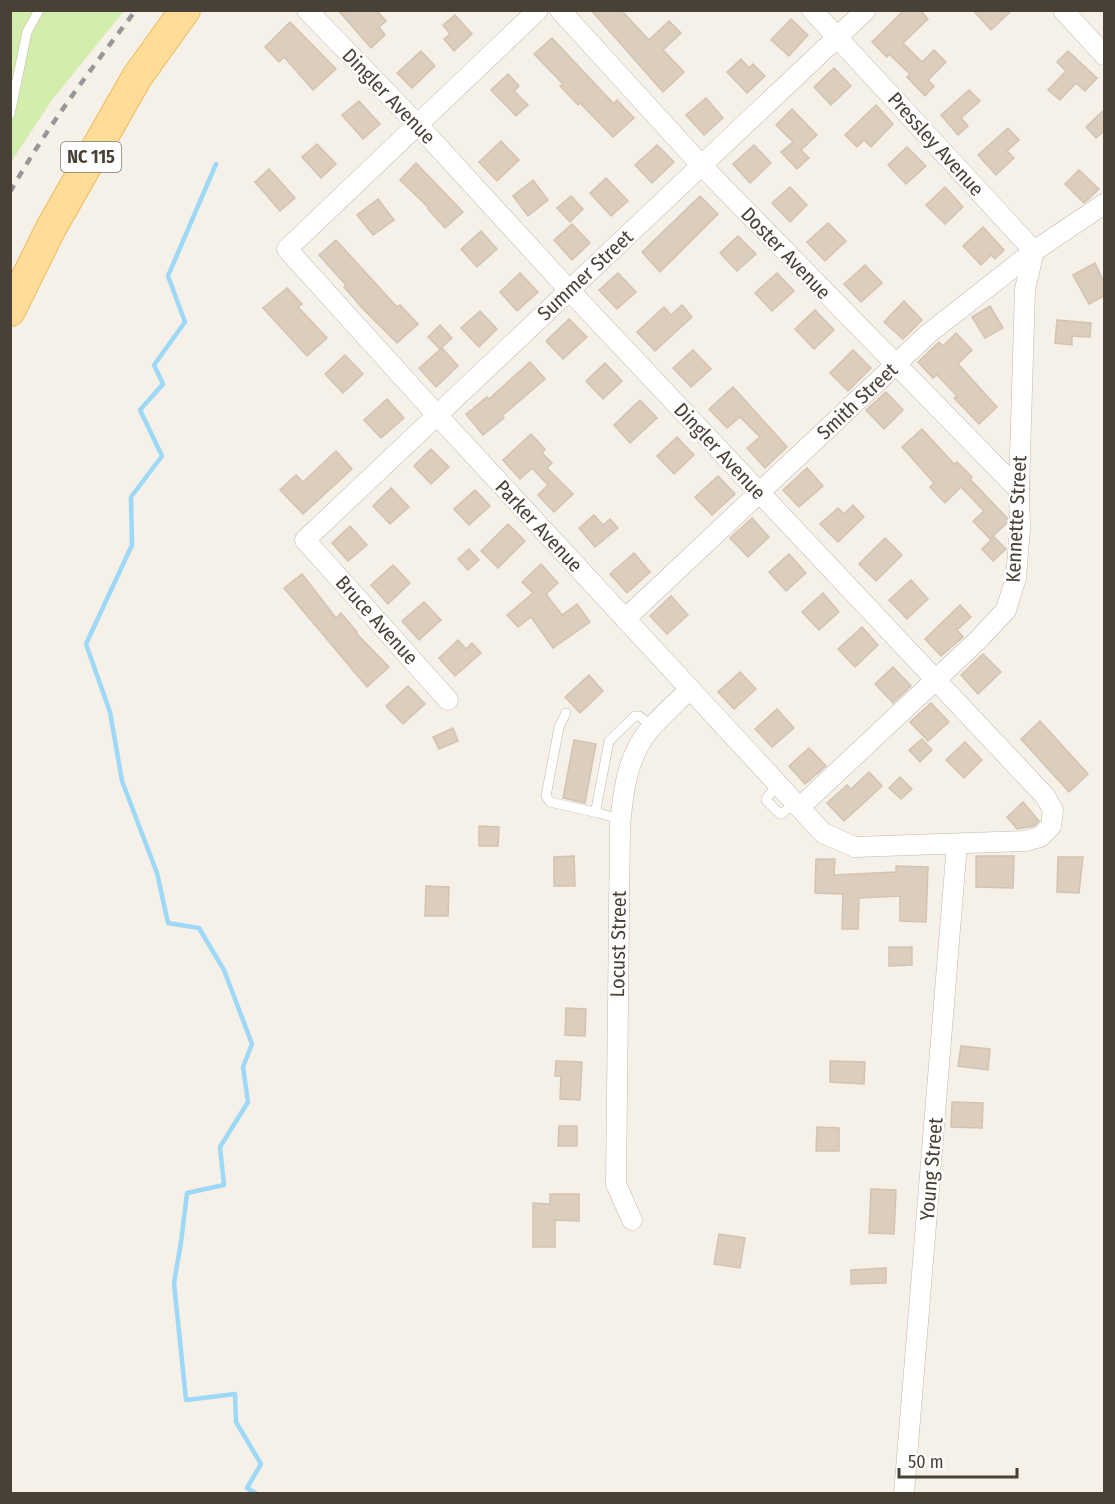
<svg xmlns="http://www.w3.org/2000/svg" width="1115" height="1504" font-family="'Fira Sans Condensed',sans-serif">
	<style>
		.green { fill: #d3edad }
		.lines { fill: none; stroke-linecap: round; stroke-linejoin: round }
		.stream { stroke: #9ed8f7; stroke-width: 4.5 }
		.building { fill: #dbcebf; stroke: #d4c3ae; stroke-width: 1.5 }
		.service-casing { stroke: #c2b8a9; stroke-width: 10 }
		.minor-casing { stroke: #c2b8a9; stroke-width: 21 }
		.primary-casing { stroke: #efbb5c; stroke-width: 32 }
		.service { stroke: #fff; stroke-width: 9 }
		.minor { stroke: #fff; stroke-width: 20 }
		.primary { stroke: #ffdc97; stroke-width: 30 }
		.rail { stroke: #979797; stroke-width: 4.5; stroke-dasharray: 8 8; stroke-linecap: butt }
		.labels { text-anchor: middle; stroke-width: 5; stroke-linejoin: round; paint-order: stroke }
		.shield { fill: #fff; stroke: #807a72; stroke-width: 1.5 }
		.shield-label { font-size: 18px; font-weight: bold; fill: #494135 }
		.street-label { font-size: 20px; fill: #494135; stroke: #fff }
	</style>
	<rect width="100%" height="100%" fill="#f5f0e8"/>
	<!-- green -->
	<polygon class="green" points="11,11 124,11 52,100 11,162"/>
	<g class="lines">
		<!-- stream -->
		<polyline class="stream" points="216,164 168,276 185,322 154,365 163,384 140,410 162,456 131,497 132,545 86,644 110,712 122,781 157,873 168,923 199,928 224,970 252,1044 243,1067 248,1102 220,1147 224,1185 187,1193 181,1242 174,1283 186,1400 235,1394 236,1422 261,1464 247,1488 257,1494"/>
	</g>
	<!-- building -->
	<g class="building">
		<polygon points="338,10 376,10 386,21 379,27 385,35 371,48"/>
		<polygon points="591,10 621,10 649,40 669,21 681,33 663,50 684,72 663,92"/>
		<polygon points="904,10 920,10 928,19 903,43 922,62 934,50 946,62 928,80 934,86 925,96 907,77 910,74 889,54 887,57 872,42"/>
		<polygon points="973,10 1012,10 991,30"/>
		<polygon points="455,15 472,34 454,51 444,39 450,34 443,25"/>
		<polygon points="791,19 808,35 789,56 771,40"/>
		<polygon points="290,22 336,69 313,90 284,57 279,62 265,47"/>
		<polygon points="552,38 614,104 617,100 634,118 613,137 580,103 578,105 560,86 563,84 534,54"/>
		<polygon points="421,51 435,66 412,88 397,73"/>
		<polygon points="1068,51 1097,78 1085,91 1076,83 1060,100 1048,90 1066,71 1057,62"/>
		<polygon points="741,59 749,68 753,64 765,76 747,93 727,72"/>
		<polygon points="834,68 851,86 831,105 814,87"/>
		<polygon points="508,74 519,86 514,91 528,105 516,116 491,90"/>
		<polygon points="969,90 980,101 961,118 968,126 958,135 941,115"/>
		<polygon points="706,98 723,118 704,135 686,115"/>
		<polygon points="359,101 380,124 363,139 342,115"/>
		<polygon points="876,105 893,124 871,147 864,140 857,147 845,135"/>
		<polygon points="792,109 817,135 801,150 809,158 797,169 781,152 793,142 776,125"/>
		<polygon points="1104,110 1104,131 1096,138 1086,127"/>
		<polygon points="1008,128 1019,140 1007,151 1014,158 996,175 978,155"/>
		<polygon points="501,141 519,160 497,181 479,162"/>
		<polygon points="317,144 336,164 321,178 302,157"/>
		<polygon points="657,145 674,162 652,183 635,165"/>
		<polygon points="754,145 771,163 750,183 733,164"/>
		<polygon points="907,147 926,166 906,184 888,165"/>
		<polygon points="416,163 463,212 445,228 428,209 429,208 400,180"/>
		<polygon points="269,169 295,198 280,211 255,182"/>
		<polygon points="1079,170 1099,189 1084,203 1065,184"/>
		<polygon points="606,178 628,201 611,216 590,193"/>
		<polygon points="533,180 548,200 528,216 513,196"/>
		<polygon points="790,187 807,205 790,222 772,203"/>
		<polygon points="945,187 963,207 945,224 926,205"/>
		<polygon points="571,196 583,209 570,222 557,208"/>
		<polygon points="700,196 718,214 660,272 642,252"/>
		<polygon points="378,199 394,220 373,235 357,215"/>
		<polygon points="828,223 846,241 825,261 807,242"/>
		<polygon points="572,224 590,243 572,260 554,240"/>
		<polygon points="983,227 1004,250 995,259 991,255 981,265 963,246"/>
		<polygon points="481,231 497,249 477,267 461,249"/>
		<polygon points="738,236 756,254 737,271 720,253"/>
		<polygon points="336,240 397,307 400,305 418,324 397,343 363,309 344,287 346,285 319,255"/>
		<polygon points="1095,263 1104,282 1104,296 1089,304 1073,275"/>
		<polygon points="865,265 882,283 861,302 844,284"/>
		<polygon points="520,273 538,292 517,311 500,292"/>
		<polygon points="618,273 636,292 617,309 599,290"/>
		<polygon points="777,273 794,291 772,311 755,293"/>
		<polygon points="287,288 302,304 298,307 327,338 307,356 263,308"/>
		<polygon points="904,301 922,320 903,339 884,322"/>
		<polygon points="682,305 692,317 655,351 637,332 664,307 671,315"/>
		<polygon points="990,306 1003,328 985,338 972,317"/>
		<polygon points="815,310 834,330 814,349 795,329"/>
		<polygon points="480,311 497,329 479,347 461,328"/>
		<polygon points="569,319 587,337 563,359 546,341"/>
		<polygon points="1057,320 1091,323 1090,337 1072,336 1072,345 1055,343"/>
		<polygon points="440,325 452,338 440,349 428,337"/>
		<polygon points="956,333 972,350 958,364 997,407 979,424 954,398 957,396 937,375 933,378 918,362 939,342 943,346"/>
		<polygon points="442,348 458,366 436,387 419,368"/>
		<polygon points="693,350 711,369 691,387 673,368"/>
		<polygon points="853,350 871,368 848,391 830,373"/>
		<polygon points="345,355 363,374 343,393 325,374"/>
		<polygon points="530,362 545,379 502,416 504,418 483,435 466,414 487,397 489,399"/>
		<polygon points="605,363 622,381 603,399 586,381"/>
		<polygon points="733,387 787,447 765,468 747,448 760,437 740,417 727,428 709,409"/>
		<polygon points="886,392 903,410 884,429 866,410"/>
		<polygon points="387,399 404,418 381,438 364,420"/>
		<polygon points="640,400 657,418 630,443 614,425"/>
		<polygon points="922,429 954,464 957,462 972,477 970,479 1008,519 1008,522 990,539 973,521 984,511 961,487 945,503 930,487 934,483 902,447"/>
		<polygon points="531,434 545,449 542,453 552,463 547,468 573,494 554,512 538,495 548,485 532,468 520,479 503,460"/>
		<polygon points="677,437 694,455 674,474 657,456"/>
		<polygon points="431,449 449,467 431,484 414,466"/>
		<polygon points="336,451 352,469 303,514 280,490 296,475 303,482"/>
		<polygon points="807,468 823,486 799,507 783,490"/>
		<polygon points="718,476 735,494 712,515 695,497"/>
		<polygon points="391,488 409,507 390,524 373,506"/>
		<polygon points="475,490 490,506 469,525 454,509"/>
		<polygon points="853,505 864,517 838,542 820,524 838,508 844,514"/>
		<polygon points="594,515 603,525 610,519 618,528 595,547 579,528"/>
		<polygon points="752,518 769,537 748,557 730,538"/>
		<polygon points="508,524 525,541 498,568 481,551"/>
		<polygon points="350,526 367,545 348,561 332,543"/>
		<polygon points="994,537 1006,549 993,561 982,549"/>
		<polygon points="885,538 902,555 876,581 859,564"/>
		<polygon points="469,549 479,560 468,570 458,559"/>
		<polygon points="634,553 650,572 627,593 610,574"/>
		<polygon points="789,554 806,573 786,591 769,572"/>
		<polygon points="541,564 558,583 546,594 562,615 577,604 590,622 553,648 531,617 518,627 507,615 533,593 522,582"/>
		<polygon points="393,565 410,583 388,604 371,585"/>
		<polygon points="302,574 336,618 341,613 357,632 356,633 389,667 367,687 284,588"/>
		<polygon points="911,580 928,599 907,619 889,600"/>
		<polygon points="823,593 839,612 819,630 802,612"/>
		<polygon points="671,596 688,615 667,634 650,616"/>
		<polygon points="424,602 441,620 419,640 402,621"/>
		<polygon points="960,605 971,617 957,630 963,637 941,656 925,639"/>
		<polygon points="862,627 878,645 855,667 838,649"/>
		<polygon points="458,640 466,649 472,643 481,653 455,676 439,658"/>
		<polygon points="983,654 1001,672 978,694 961,675"/>
		<polygon points="893,667 911,686 893,703 875,684"/>
		<polygon points="740,672 756,689 734,709 718,692"/>
		<polygon points="589,675 603,691 580,713 565,697"/>
		<polygon points="408,686 425,704 403,724 386,706"/>
		<polygon points="931,703 949,722 928,741 910,722"/>
		<polygon points="777,709 794,728 772,747 755,729"/>
		<polygon points="1040,721 1088,774 1069,792 1021,739"/>
		<polygon points="453,728 458,741 439,749 433,737"/>
		<polygon points="922,739 932,750 920,762 909,750"/>
		<polygon points="574,740 596,744 585,803 563,798"/>
		<polygon points="965,742 982,760 964,778 946,760"/>
		<polygon points="809,748 826,766 805,784 789,766"/>
		<polygon points="869,772 882,786 844,821 827,803 847,785 851,789"/>
		<polygon points="900,777 912,789 901,799 889,788"/>
		<polygon points="1023,802 1039,821 1034,826 1017,829 1007,817"/>
		<polygon points="479,826 499,827 498,846 479,846"/>
		<polygon points="574,856 575,886 554,886 554,857"/>
		<polygon points="976,856 1014,856 1013,888 976,887"/>
		<polygon points="1058,857 1083,857 1079,893 1057,892"/>
		<polygon points="816,859 835,859 834,875 896,872 896,866 928,867 926,922 900,921 900,896 859,898 858,929 842,929 843,894 815,893"/>
		<polygon points="426,886 449,887 448,916 425,916"/>
		<polygon points="889,947 912,947 912,965 889,966"/>
		<polygon points="566,1008 586,1009 585,1036 565,1035"/>
		<polygon points="961,1046 990,1049 988,1070 958,1066"/>
		<polygon points="556,1061 582,1062 580,1100 560,1099 561,1076 555,1076"/>
		<polygon points="830,1061 865,1062 864,1084 830,1082"/>
		<polygon points="952,1102 983,1103 982,1128 951,1127"/>
		<polygon points="559,1126 577,1126 577,1146 558,1146"/>
		<polygon points="817,1127 839,1128 839,1151 816,1151"/>
		<polygon points="871,1189 896,1190 894,1234 869,1233"/>
		<polygon points="550,1194 579,1194 579,1221 555,1220 555,1247 533,1247 533,1203 550,1204"/>
		<polygon points="719,1234 745,1238 740,1268 714,1264"/>
		<polygon points="886,1268 886,1283 851,1284 851,1270"/>
	</g>
	<g class="lines">
		<!-- service casing -->
		<g class="service-casing">
			<g id="service">
				<polyline points="10,114 27,32 39,10"/>
				<polyline points="566,713 559,727 546,796 550,802 598,813"/>
				<polyline points="779,785 767,797 766,800 780,814 782,814 794,802"/>
				<polyline points="620,819 598,813 596,809 609,741 635,716 639,716 652,726"/>
			</g>
		</g>
		<!-- minor casing -->
		<g class="minor-casing">
			<g id="minor">
				<polyline points="307,10 417,124 569,290 1045,796 1053,810 1051,826 1040,837 1025,841 855,847 823,833 437,415 287,249 538,10"/>
				<polyline points="560,10 701,165 1019,490"/>
				<polyline points="1063,10 1104,55"/>
				<polyline points="625,619 928,334 1034,251 1104,204"/>
				<polyline points="448,700 305,540 866,10"/>
				<polyline points="800,807 978,640 1006,610 1016,578 1020,529 1019,490 1025,289 1034,251 812,10"/>
				<path d="M 632,1220 L 616,1184 L 620,826 C 623,792 627,756 650,729 C 662,715 677,702 690,689"/>
				<polyline points="904,1494 957,844"/>
			</g>
		</g>
		<!-- primary casing -->
		<g class="primary-casing">
			<polyline id="primary" points="10,311 51,228 137,77 185,10"/>
		</g>
		<!-- service -->
		<use href="#service" class="service"/>
		<!-- minor -->
		<use href="#minor" class="minor"/>
		<!-- primary -->
		<use href="#primary" class="primary"/>
		<!-- rail -->
		<path class="rail" d="M 10,192 C 47,127 91,69 136,10"/>
	</g>
	<g class="labels">
		<!-- shield labels -->
		<rect class="shield" x="61" y="142" width="60" height="30" rx="4.5"/>
		<g class="shield-label">
			<text x="91" y="163">NC 115</text>
		</g>
		<!-- street labels -->
		<g class="street-label">
			<text transform="translate(389 96) rotate(46)" y="7">Dingler Avenue</text>
			<text transform="translate(936 144) rotate(48)" y="7">Pressley Avenue</text>
			<text transform="translate(786 253) rotate(46)" y="7">Doster Avenue</text>
			<text transform="translate(585 275) rotate(-43)" y="7">Summer Street</text>
			<text transform="translate(857 401) rotate(-43)" y="7">Smith Street</text>
			<text transform="translate(720 451) rotate(47)" y="7">Dingler Avenue</text>
			<text transform="translate(1016 519) rotate(-87)" y="7">Kennette Street</text>
			<text transform="translate(539 526) rotate(47)" y="7">Parker Avenue</text>
			<text transform="translate(377 620) rotate(48)" y="7">Bruce Avenue</text>
			<text transform="translate(618 944) rotate(-89)" y="7">Locust Street</text>
			<text transform="translate(931 1169) rotate(-85)" y="7">Young Street</text>
		</g>
	</g>
	<!-- border -->
	<rect width="1115" height="1504" fill="none" stroke="#494135" stroke-width="24"/>
	<!-- scale -->
	<path d="M899 1468v9h118v-9" fill="none" stroke="#494135" stroke-width="3"/>
	<text x="908" y="1468" font-size="18" fill="#494135" stroke="#ffffff" stroke-width="4.5" paint-order="stroke">50 m</text>
</svg>
